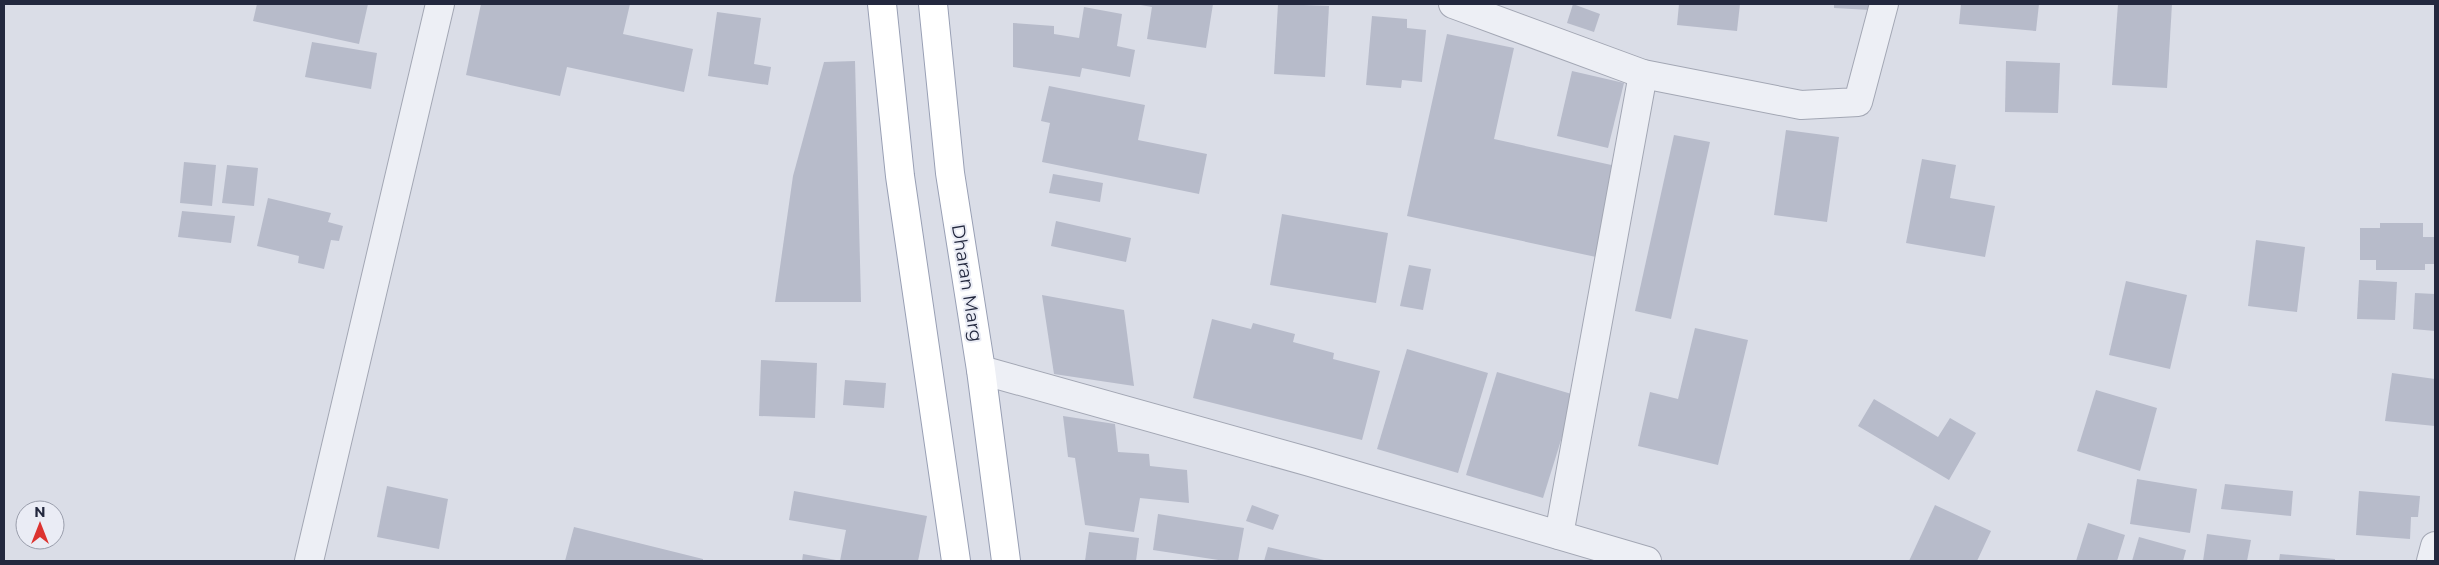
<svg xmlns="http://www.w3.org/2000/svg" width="2439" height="565" font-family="Montserrat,sans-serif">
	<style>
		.building { fill: #b7bbca }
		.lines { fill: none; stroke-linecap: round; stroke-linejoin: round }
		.street-casing { stroke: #a3a7b4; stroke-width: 30 }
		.primary-casing { stroke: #989fb4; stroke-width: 30 }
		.street { stroke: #edeff5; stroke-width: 28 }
		.primary { stroke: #fff; stroke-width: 28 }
		.labels { text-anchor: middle; stroke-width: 4; stroke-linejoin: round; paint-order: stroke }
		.street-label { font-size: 18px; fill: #23283e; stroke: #eaecf5 }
	</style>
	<rect width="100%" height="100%" fill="#dadde7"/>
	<!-- building -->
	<g class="building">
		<polygon points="257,4 368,4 359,44 253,21"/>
		<polygon points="481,4 630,4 623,34 693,49 684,92 567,67 560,96 466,75"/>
		<polygon points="1135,4 1213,4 1206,48 1147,39 1152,7"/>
		<polygon points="1278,4 1329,6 1325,77 1274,74"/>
		<polygon points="1573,4 1600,14 1594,32 1567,23"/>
		<polygon points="1679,4 1740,4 1737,31 1677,25"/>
		<polygon points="1834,4 1870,4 1870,10 1834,8"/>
		<polygon points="1961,4 2039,4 2036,31 1959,24"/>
		<polygon points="2118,4 2172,4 2167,88 2112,85"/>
		<polygon points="1084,7 1122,14 1117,46 1135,50 1130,77 1082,68 1080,77 1013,67 1013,23 1054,26 1054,34 1079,38"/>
		<polygon points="717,12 761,18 754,64 771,67 768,85 708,76"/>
		<polygon points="1372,16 1407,19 1407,28 1426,30 1422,82 1402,80 1401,88 1366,85"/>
		<polygon points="1447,34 1514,48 1494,139 1616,166 1596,257 1407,216"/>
		<polygon points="312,42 377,53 371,89 305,77"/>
		<polygon points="855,61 861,302 775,302 793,176 824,62"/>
		<polygon points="2006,61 2060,63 2058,113 2005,112"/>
		<polygon points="1572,71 1624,83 1608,148 1557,136"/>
		<polygon points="1049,86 1145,105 1138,140 1207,154 1199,194 1042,162 1050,123 1041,121"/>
		<polygon points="1786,130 1839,137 1827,222 1774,215"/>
		<polygon points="1674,135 1710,142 1671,319 1635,311"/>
		<polygon points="1922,159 1956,165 1950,198 1995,206 1985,257 1906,243"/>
		<polygon points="184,162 216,165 212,206 180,203"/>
		<polygon points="227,165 258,168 254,206 222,203"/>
		<polygon points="1053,174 1103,183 1100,202 1049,193"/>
		<polygon points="268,198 331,213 328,222 343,226 339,241 331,240 324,269 298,263 299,256 257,246"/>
		<polygon points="182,211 235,216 231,243 178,237"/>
		<polygon points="1282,214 1388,233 1376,303 1270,285"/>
		<polygon points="1056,221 1131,238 1126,262 1051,246"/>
		<polygon points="2380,223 2423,223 2423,237 2435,237 2435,264 2425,264 2425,270 2376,270 2376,260 2360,260 2360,228 2380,228"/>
		<polygon points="2256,240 2305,247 2297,312 2248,306"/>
		<polygon points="1409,265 1431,269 1423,310 1400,306"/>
		<polygon points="2359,280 2397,282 2395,320 2357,319"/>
		<polygon points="2126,281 2187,295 2170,369 2109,355"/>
		<polygon points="2415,293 2435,294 2435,331 2413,329"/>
		<polygon points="1042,295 1124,310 1134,386 1054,374"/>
		<polygon points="1212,319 1251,329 1253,323 1295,334 1293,342 1334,353 1333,359 1380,371 1362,440 1193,398"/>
		<polygon points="1695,328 1748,340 1718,465 1638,446 1650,392 1678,399"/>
		<polygon points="1407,349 1488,373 1458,473 1377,449"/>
		<polygon points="761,360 817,363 815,418 759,416"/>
		<polygon points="1497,372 1575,395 1543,498 1466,475"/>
		<polygon points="2392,373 2435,379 2435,426 2385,421"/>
		<polygon points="845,380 886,383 884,408 843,405"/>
		<polygon points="2096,390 2157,408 2140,471 2077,451"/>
		<polygon points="1874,399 1938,437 1950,418 1976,433 1949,480 1858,426"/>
		<polygon points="1063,416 1115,424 1118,452 1149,454 1150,466 1187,470 1189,503 1140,498 1134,532 1085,525 1075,458 1068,457"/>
		<polygon points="2137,479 2197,489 2190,533 2130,524"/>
		<polygon points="2225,484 2293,491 2291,516 2221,509"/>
		<polygon points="387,486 448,499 439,549 377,537"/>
		<polygon points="794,491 927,516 918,561 840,561 846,530 789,520"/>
		<polygon points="2359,491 2420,496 2418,517 2411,517 2410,539 2356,535"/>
		<polygon points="1252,505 1279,515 1273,530 1246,521"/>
		<polygon points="1935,505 1991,531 1977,561 1909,561"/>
		<polygon points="1158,514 1244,528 1238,561 1225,561 1153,550"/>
		<polygon points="2088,523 2125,535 2117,561 2076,561"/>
		<polygon points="574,527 703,559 703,561 565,561"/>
		<polygon points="1089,532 1139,538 1136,561 1085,561"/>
		<polygon points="2207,534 2251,540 2247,561 2203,561"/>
		<polygon points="2139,537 2186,550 2183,561 2132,561"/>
		<polygon points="1268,547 1324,560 1324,561 1264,561"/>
		<polygon points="803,554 836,560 836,561 802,561"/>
		<polygon points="2280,554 2335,559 2335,561 2279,561"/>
	</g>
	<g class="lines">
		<!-- street casing -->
		<g class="street-casing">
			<g id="street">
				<polyline points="1453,4 1643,74 1801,105 1858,102 1884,4"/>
				<polyline points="981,370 1310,462 1647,561"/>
				<polyline points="1559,535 1643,74"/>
				<polyline points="309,561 440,4"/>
				<polyline points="2431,561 2435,546"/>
			</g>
		</g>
		<!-- primary casing -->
		<g class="primary-casing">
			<g id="primary">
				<polyline points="882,4 900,176 956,561"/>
				<polyline points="933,4 950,173 981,370 1006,561"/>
			</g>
		</g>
		<!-- street -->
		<use href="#street" class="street"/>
		<!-- primary -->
		<use href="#primary" class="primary"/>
	</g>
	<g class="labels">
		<!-- street labels -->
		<g class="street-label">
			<text transform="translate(967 283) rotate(81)" y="6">Dharan Marg</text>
		</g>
	</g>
	<!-- border -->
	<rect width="2439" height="565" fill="none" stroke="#23283e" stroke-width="10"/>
	<!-- north arrow -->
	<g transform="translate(40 525)"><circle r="24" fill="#eaecf5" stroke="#9a9eac"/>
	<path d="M0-4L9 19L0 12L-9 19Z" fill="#dc3330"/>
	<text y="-8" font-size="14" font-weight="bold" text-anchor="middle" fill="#23283e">N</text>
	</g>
</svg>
